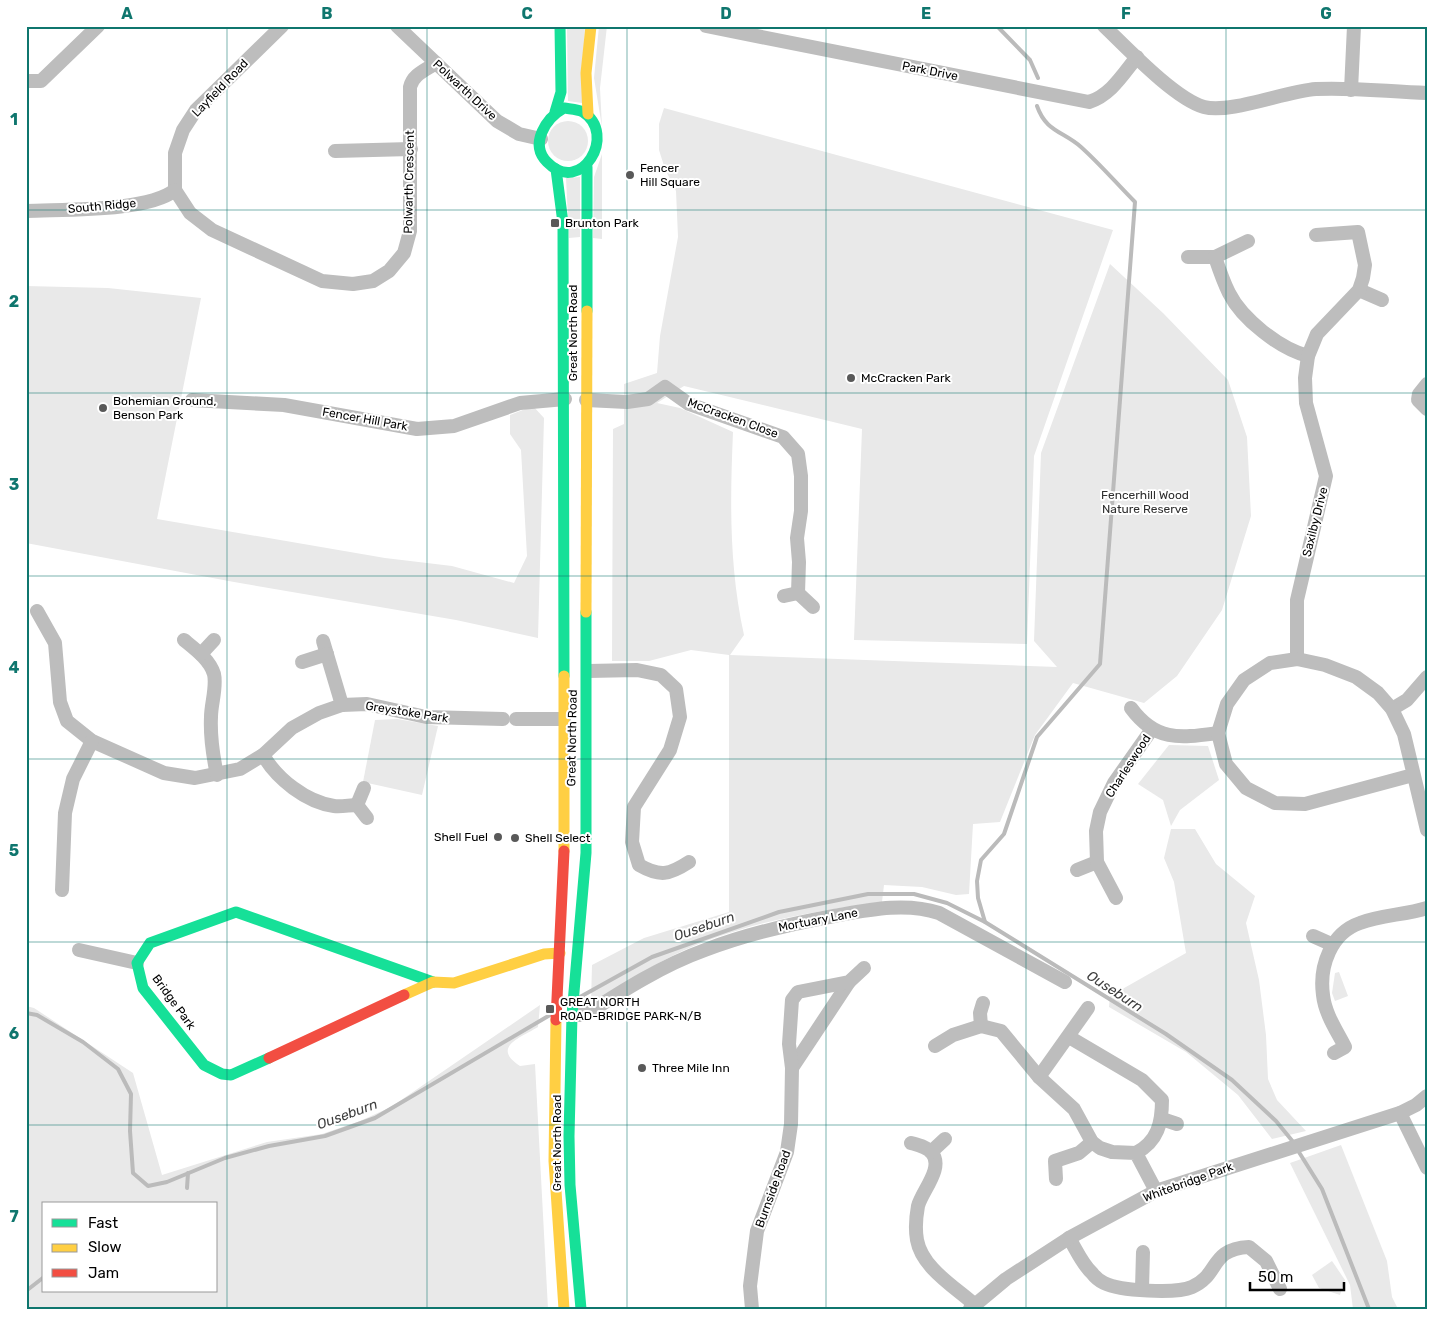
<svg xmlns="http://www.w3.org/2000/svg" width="1453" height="1335" font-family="Rubik,sans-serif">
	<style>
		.green { fill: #e9e9e9; fill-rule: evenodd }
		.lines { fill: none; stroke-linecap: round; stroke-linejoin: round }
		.stream { stroke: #bbb; stroke-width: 4 }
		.street { stroke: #bdbdbd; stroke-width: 14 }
		.fast { stroke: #16e098; stroke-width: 11 }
		.slow { stroke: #ffcf43; stroke-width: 11 }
		.jam { stroke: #f24e42; stroke-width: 11 }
		.grid { fill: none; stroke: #0f766e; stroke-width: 1; stroke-opacity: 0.55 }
		.poi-dot { fill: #595959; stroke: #fff; stroke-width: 2 }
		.labels { text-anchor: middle; stroke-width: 4; stroke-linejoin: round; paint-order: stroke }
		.street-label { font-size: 12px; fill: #000; stroke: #fff }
		.poi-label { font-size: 12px; fill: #000; stroke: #fff; text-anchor: start }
		.park-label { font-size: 12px; fill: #2e2e2e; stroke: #fff }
		.water-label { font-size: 14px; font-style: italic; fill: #3f3f3f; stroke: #fff }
		.neatline { fill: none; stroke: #0f766e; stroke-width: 2 }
		.grid-label { font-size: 16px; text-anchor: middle; font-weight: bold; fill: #0f766e }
	</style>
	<rect width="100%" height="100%" fill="#fff"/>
	<!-- green -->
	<g class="green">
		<polygon points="567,26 585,26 582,103 568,101"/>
		<polygon points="599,26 607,26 600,88 602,127 594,78"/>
		<path d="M 664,108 L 1113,230 L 1034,456 L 1027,644 L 854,640 L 862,429 L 684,386 L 657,403 L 680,408 L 733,432 C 730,501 729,567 744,635 L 730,655 L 1057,667 L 1034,641 L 1041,453 L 1110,264 L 1163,313 L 1228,380 L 1247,437 L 1251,516 L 1222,610 L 1177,676 L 1144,703 L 1073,683 L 1035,735 L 1000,822 L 973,824 L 969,894 L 956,895 L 922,887 L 884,885 L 882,902 C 812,911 738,924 674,955 C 646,969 619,987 591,1003 L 592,965 L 644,938 L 729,912 L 729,655 L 691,650 L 649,661 L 612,661 L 613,429 L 624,424 L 624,384 L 657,373 L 660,336 L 678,237 L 676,191 L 665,169 L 659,150 L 659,124 Z"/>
		<circle cx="568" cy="141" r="20"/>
		<polygon points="602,154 602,239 593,238 594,177"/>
		<polygon points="580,177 580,237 569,238 566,178"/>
		<polygon points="26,286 108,288 201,298 157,519 385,558 452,566 514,583 527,556 521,450 510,434 510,415 533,406 544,418 538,638 456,620 234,582 26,543"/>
		<polygon points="397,719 438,726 422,795 363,782 375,720"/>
		<polygon points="1169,745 1208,746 1219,780 1180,810 1171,826 1163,800 1138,784"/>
		<polygon points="1171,829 1195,829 1216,864 1255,896 1246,923 1259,980 1266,1035 1268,1079 1277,1100 1306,1131 1272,1139 1238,1095 1186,1052 1109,1007 1110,996 1186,953 1174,882 1164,858"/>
		<polygon points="1339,972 1348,996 1335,1001 1332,993 1335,973"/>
		<path d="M 540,1005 L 538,1027 C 520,1038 491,1047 520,1066 L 535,1064 L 548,1309 L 26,1309 L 26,1006 L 34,1008 L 133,1073 L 162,1175 L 267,1142 L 322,1134 L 360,1121 L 391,1107 ZM 44,1204 L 216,1204 L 216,1291 L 44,1291 Z"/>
		<polygon points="1341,1145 1387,1261 1392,1297 1398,1309 1353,1309 1350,1285 1290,1163"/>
		<polygon points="1332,1261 1345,1280 1340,1295 1319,1288 1312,1275"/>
	</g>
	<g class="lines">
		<!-- stream -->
		<g class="stream">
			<polyline points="997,26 1030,60 1038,78"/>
			<path d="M 985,922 L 978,898 L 977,881 L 981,860 L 1004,834 L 1037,737 L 1100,664 L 1135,202 C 1117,184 1100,164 1081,147 C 1063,131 1046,132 1037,106"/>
			<polyline points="580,997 652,957 779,912 868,894 914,894 947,903 985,922 1166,1034 1232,1080 1276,1121 1294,1143"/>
			<polyline points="26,1013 37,1015 83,1042 118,1069 131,1094 130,1131 133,1173 148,1186 167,1182 225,1158 269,1146 325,1136 375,1118 550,1015"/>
			<polyline points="1297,1149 1322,1189 1369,1309"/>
			<polyline points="187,1188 188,1173"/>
			<polyline points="26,1291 44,1277"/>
		</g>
		<!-- street -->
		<g class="street">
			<path d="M 282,26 L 196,110 L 183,130 L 175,153 L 175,190 L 190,213 L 212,230 L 322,281 L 353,284 L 373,281 L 389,271 L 404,253 L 410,231 L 410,87 C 413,74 426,70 436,63"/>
			<polyline points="397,26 497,121 519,134 541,139"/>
			<path d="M 706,26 L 1089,102 C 1111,95 1123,74 1137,57"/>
			<path d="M 1104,26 C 1127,48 1175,99 1204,107 C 1230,114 1286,91 1316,89 C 1353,87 1390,92 1427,93"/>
			<polyline points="26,81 41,81 98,26"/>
			<polyline points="1351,90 1354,26"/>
			<polyline points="335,151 411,149"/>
			<path d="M 26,211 C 63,209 148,212 175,190"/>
			<polyline points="1188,257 1215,257 1248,241"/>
			<path d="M 1215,257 C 1219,269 1223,281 1229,293 C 1242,319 1280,349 1308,356"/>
			<polyline points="1359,290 1382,300"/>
			<polyline points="1427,384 1419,394 1418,400 1427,409"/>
			<polyline points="192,400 284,405 417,429 454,426 520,403 565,399"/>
			<polyline points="586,400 627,402 648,399 665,387 689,404 783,437 798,454 801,476 801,511 797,538 799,562 798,593 813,607"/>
			<polyline points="784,596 798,593"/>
			<polyline points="37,611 55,643 60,702 67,721 92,741 164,773 195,778 240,769 263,755 292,728 319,713 342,705 367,704 426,717 503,719"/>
			<path d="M 184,640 C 195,649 210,660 214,674 C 217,687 211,704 211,717 C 210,737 213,756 217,775"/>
			<polyline points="323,641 342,705"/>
			<polyline points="201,654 214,640"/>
			<polyline points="1297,659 1297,600 1326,476 1306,403 1305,378 1308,356 1317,334 1359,290 1363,278 1365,265 1358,232 1316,235"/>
			<polyline points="302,662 327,654"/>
			<path d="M 588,671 L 637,670 L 661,675 L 676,689 L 680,717 L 670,750 L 634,807 L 632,842 L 639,865 C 660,877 669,875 689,862"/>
			<path d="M 1131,708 C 1156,742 1180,738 1218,733"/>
			<polyline points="1392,709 1407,700 1427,677"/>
			<polyline points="516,719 564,719"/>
			<path d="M 263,755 C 277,779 306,802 334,806 C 341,807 350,805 357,805"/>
			<polyline points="1413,775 1305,804 1275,803 1246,788 1226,764 1218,733 1227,704 1244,680 1270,663 1297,659 1325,665 1356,677 1378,693 1392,709 1404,734 1427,830"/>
			<polyline points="364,788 357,805 367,818"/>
			<polyline points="1077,870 1097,862"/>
			<polyline points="62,890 65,813 73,779 92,741"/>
			<polyline points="1116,898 1097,862 1096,831 1100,812 1114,783 1152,729"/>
			<polyline points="1313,936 1331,944"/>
			<polyline points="79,950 137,963"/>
			<path d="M 572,1015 L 585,1015 C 622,991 663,965 705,950 C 747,934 790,924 834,916 C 868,910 905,902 939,913 L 1065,982"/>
			<polyline points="981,1026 980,1013 983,1003"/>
			<path d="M 1069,1037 L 1142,1080 L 1162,1100 C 1162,1123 1158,1141 1136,1153"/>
			<polyline points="935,1046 953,1035 981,1026 1001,1031 1039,1077 1074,1109 1092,1142 1100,1148 1112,1152 1136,1153 1156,1191"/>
			<path d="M 1334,1053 L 1345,1047 C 1337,1031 1325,1014 1323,995 C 1319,966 1331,933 1360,923 C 1381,915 1405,915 1427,908"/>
			<polyline points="792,1068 849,982"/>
			<polyline points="1039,1077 1088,1008"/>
			<polyline points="1400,1113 1427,1168"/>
			<polyline points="1162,1119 1177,1124"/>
			<path d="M 911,1143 C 918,1145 927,1147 932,1153 C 944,1168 922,1191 918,1206 C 916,1217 915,1229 917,1240 C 922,1268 955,1287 975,1305"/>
			<polyline points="931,1152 945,1139"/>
			<polyline points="1056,1179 1055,1161 1079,1153 1092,1142"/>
			<path d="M 1069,1238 C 1076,1249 1082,1264 1092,1273 C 1095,1277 1100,1281 1104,1283 C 1120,1291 1176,1294 1192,1287 C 1220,1275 1209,1249 1249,1247 L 1266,1261 L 1280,1289"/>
			<polyline points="1142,1289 1143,1252"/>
			<polyline points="752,1309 750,1286 757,1231 787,1152 791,1124 792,1068 789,1044 792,1000 798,992 849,982 864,968"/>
			<polyline points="970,1309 1006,1279 1069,1238 1156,1191 1400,1113 1416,1105 1427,1096"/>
		</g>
		<!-- fast -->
		<g class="fast">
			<path d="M 564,108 C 570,109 578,109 583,112 C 618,134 581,197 547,162 C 529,144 546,118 564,108 Z"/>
			<polyline points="555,112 561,92 560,26"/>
			<polyline points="556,169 563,223 564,676"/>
			<polyline points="587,311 587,167"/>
			<polyline points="269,1058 231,1075 222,1074 204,1065 143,988 137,963 150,943 236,912 433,982"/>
			<polyline points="581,1309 570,1185 569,1136 572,1015 586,853 586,612"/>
		</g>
		<!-- slow -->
		<g class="slow">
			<polyline points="588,114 586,73 591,26"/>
			<polyline points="586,612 587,311"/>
			<polyline points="564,851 564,676"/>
			<polyline points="404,995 433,982 454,983 544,954 560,953"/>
			<polyline points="556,1020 554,1161 564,1309"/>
		</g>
		<!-- jam -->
		<g class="jam">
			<polyline points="556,1020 564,851"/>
			<polyline points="269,1058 404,995"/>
		</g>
	</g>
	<!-- grid -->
	<path class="grid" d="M 227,26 L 227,1309M 427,26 L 427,1309M 627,26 L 627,1309M 826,26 L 826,1309M 1026,26 L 1026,1309M 1226,26 L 1226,1309M 26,210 L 1427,210M 26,393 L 1427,393M 26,576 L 1427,576M 26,759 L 1427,759M 26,942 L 1427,942M 26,1125 L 1427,1125"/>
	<!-- markers -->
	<g class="poi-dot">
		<circle cx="630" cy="175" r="5"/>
		<rect x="550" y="218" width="10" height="10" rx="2.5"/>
		<circle cx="851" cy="378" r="5"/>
		<circle cx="103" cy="408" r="5"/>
		<circle cx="498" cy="837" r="5"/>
		<circle cx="515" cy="838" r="5"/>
		<rect x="545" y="1004" width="10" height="10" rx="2.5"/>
		<circle cx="642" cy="1068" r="5"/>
	</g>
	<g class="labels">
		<!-- street labels -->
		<g class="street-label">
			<text transform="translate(930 71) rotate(11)" y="4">Park Drive</text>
			<text transform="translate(220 88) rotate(-46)" y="4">Layfield Road</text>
			<text transform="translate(465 90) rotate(43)" y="4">Polwarth Drive</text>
			<text transform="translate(409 182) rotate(-89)" y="4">Polwarth Crescent</text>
			<text transform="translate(102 206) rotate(-5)" y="4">South Ridge</text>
			<text transform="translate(573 333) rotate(-90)" y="4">Great North Road</text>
			<text transform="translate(733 418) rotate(20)" y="4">McCracken Close</text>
			<text transform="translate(365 419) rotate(10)" y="4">Fencer Hill Park</text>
			<text transform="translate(1315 522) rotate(-76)" y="4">Saxilby Drive</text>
			<text transform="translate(407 712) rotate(9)" y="4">Greystoke Park</text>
			<text transform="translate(572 738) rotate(-89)" y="4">Great North Road</text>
			<text transform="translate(1128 766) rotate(-57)" y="4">Charleswood</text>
			<text transform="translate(818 920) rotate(-11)" y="4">Mortuary Lane</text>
			<text transform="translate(174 1002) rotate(54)" y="4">Bridge Park</text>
			<text transform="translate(557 1143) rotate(-90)" y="4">Great North Road</text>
			<text transform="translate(1188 1182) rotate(-20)" y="4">Whitebridge Park</text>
			<text transform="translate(773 1189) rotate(-70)" y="4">Burnside Road</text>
		</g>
		<!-- poi labels -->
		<g class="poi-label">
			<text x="640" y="172">Fencer<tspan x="640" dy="14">Hill Square</tspan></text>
			<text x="565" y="227">Brunton Park</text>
			<text x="861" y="382">McCracken Park</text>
			<text x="113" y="405">Bohemian Ground,<tspan x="113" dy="14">Benson Park</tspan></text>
			<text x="488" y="841" text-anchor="end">Shell Fuel</text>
			<text x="525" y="842">Shell Select</text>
			<text x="560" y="1006">GREAT NORTH<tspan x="560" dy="14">ROAD-BRIDGE PARK-N/B</tspan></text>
			<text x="652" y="1072">Three Mile Inn</text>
		</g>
		<!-- park labels -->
		<g class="park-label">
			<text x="1145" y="499">Fencerhill Wood<tspan x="1145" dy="14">Nature Reserve</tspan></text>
		</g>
		<!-- water labels -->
		<g class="water-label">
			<text transform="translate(704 926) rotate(-19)" y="5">Ouseburn</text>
			<text transform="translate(1115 991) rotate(33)" y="5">Ouseburn</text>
			<text transform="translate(347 1114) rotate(-20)" y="5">Ouseburn</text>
		</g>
	</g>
	<!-- border -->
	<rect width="1453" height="1335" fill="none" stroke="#ffffff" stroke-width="55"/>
	<!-- legend -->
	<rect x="42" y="1202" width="175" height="90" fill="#ffffff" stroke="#999999"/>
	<rect x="52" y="1219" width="25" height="8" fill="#16e098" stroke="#999999"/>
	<text x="88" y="1228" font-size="15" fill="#000000">Fast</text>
	<rect x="52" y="1244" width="25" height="8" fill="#ffcf43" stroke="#999999"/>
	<text x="88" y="1252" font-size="15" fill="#000000">Slow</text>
	<rect x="52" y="1269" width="25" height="8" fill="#f24e42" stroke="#999999"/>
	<text x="88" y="1278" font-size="15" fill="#000000">Jam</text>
	<!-- scale -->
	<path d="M1250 1282v8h94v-8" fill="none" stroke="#000000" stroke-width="2.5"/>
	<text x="1258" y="1282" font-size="15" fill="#000000" stroke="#ffffff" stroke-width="4" paint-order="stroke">50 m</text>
	<rect x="28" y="28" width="1398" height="1280" class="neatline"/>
	<g class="grid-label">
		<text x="127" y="19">A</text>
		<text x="327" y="19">B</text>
		<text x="527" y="19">C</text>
		<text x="726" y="19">D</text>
		<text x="926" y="19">E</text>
		<text x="1126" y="19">F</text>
		<text x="1326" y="19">G</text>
		<text x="14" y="125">1</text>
		<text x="14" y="307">2</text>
		<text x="14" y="490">3</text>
		<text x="14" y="673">4</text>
		<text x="14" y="856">5</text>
		<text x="14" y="1039">6</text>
		<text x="14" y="1222">7</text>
	</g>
</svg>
